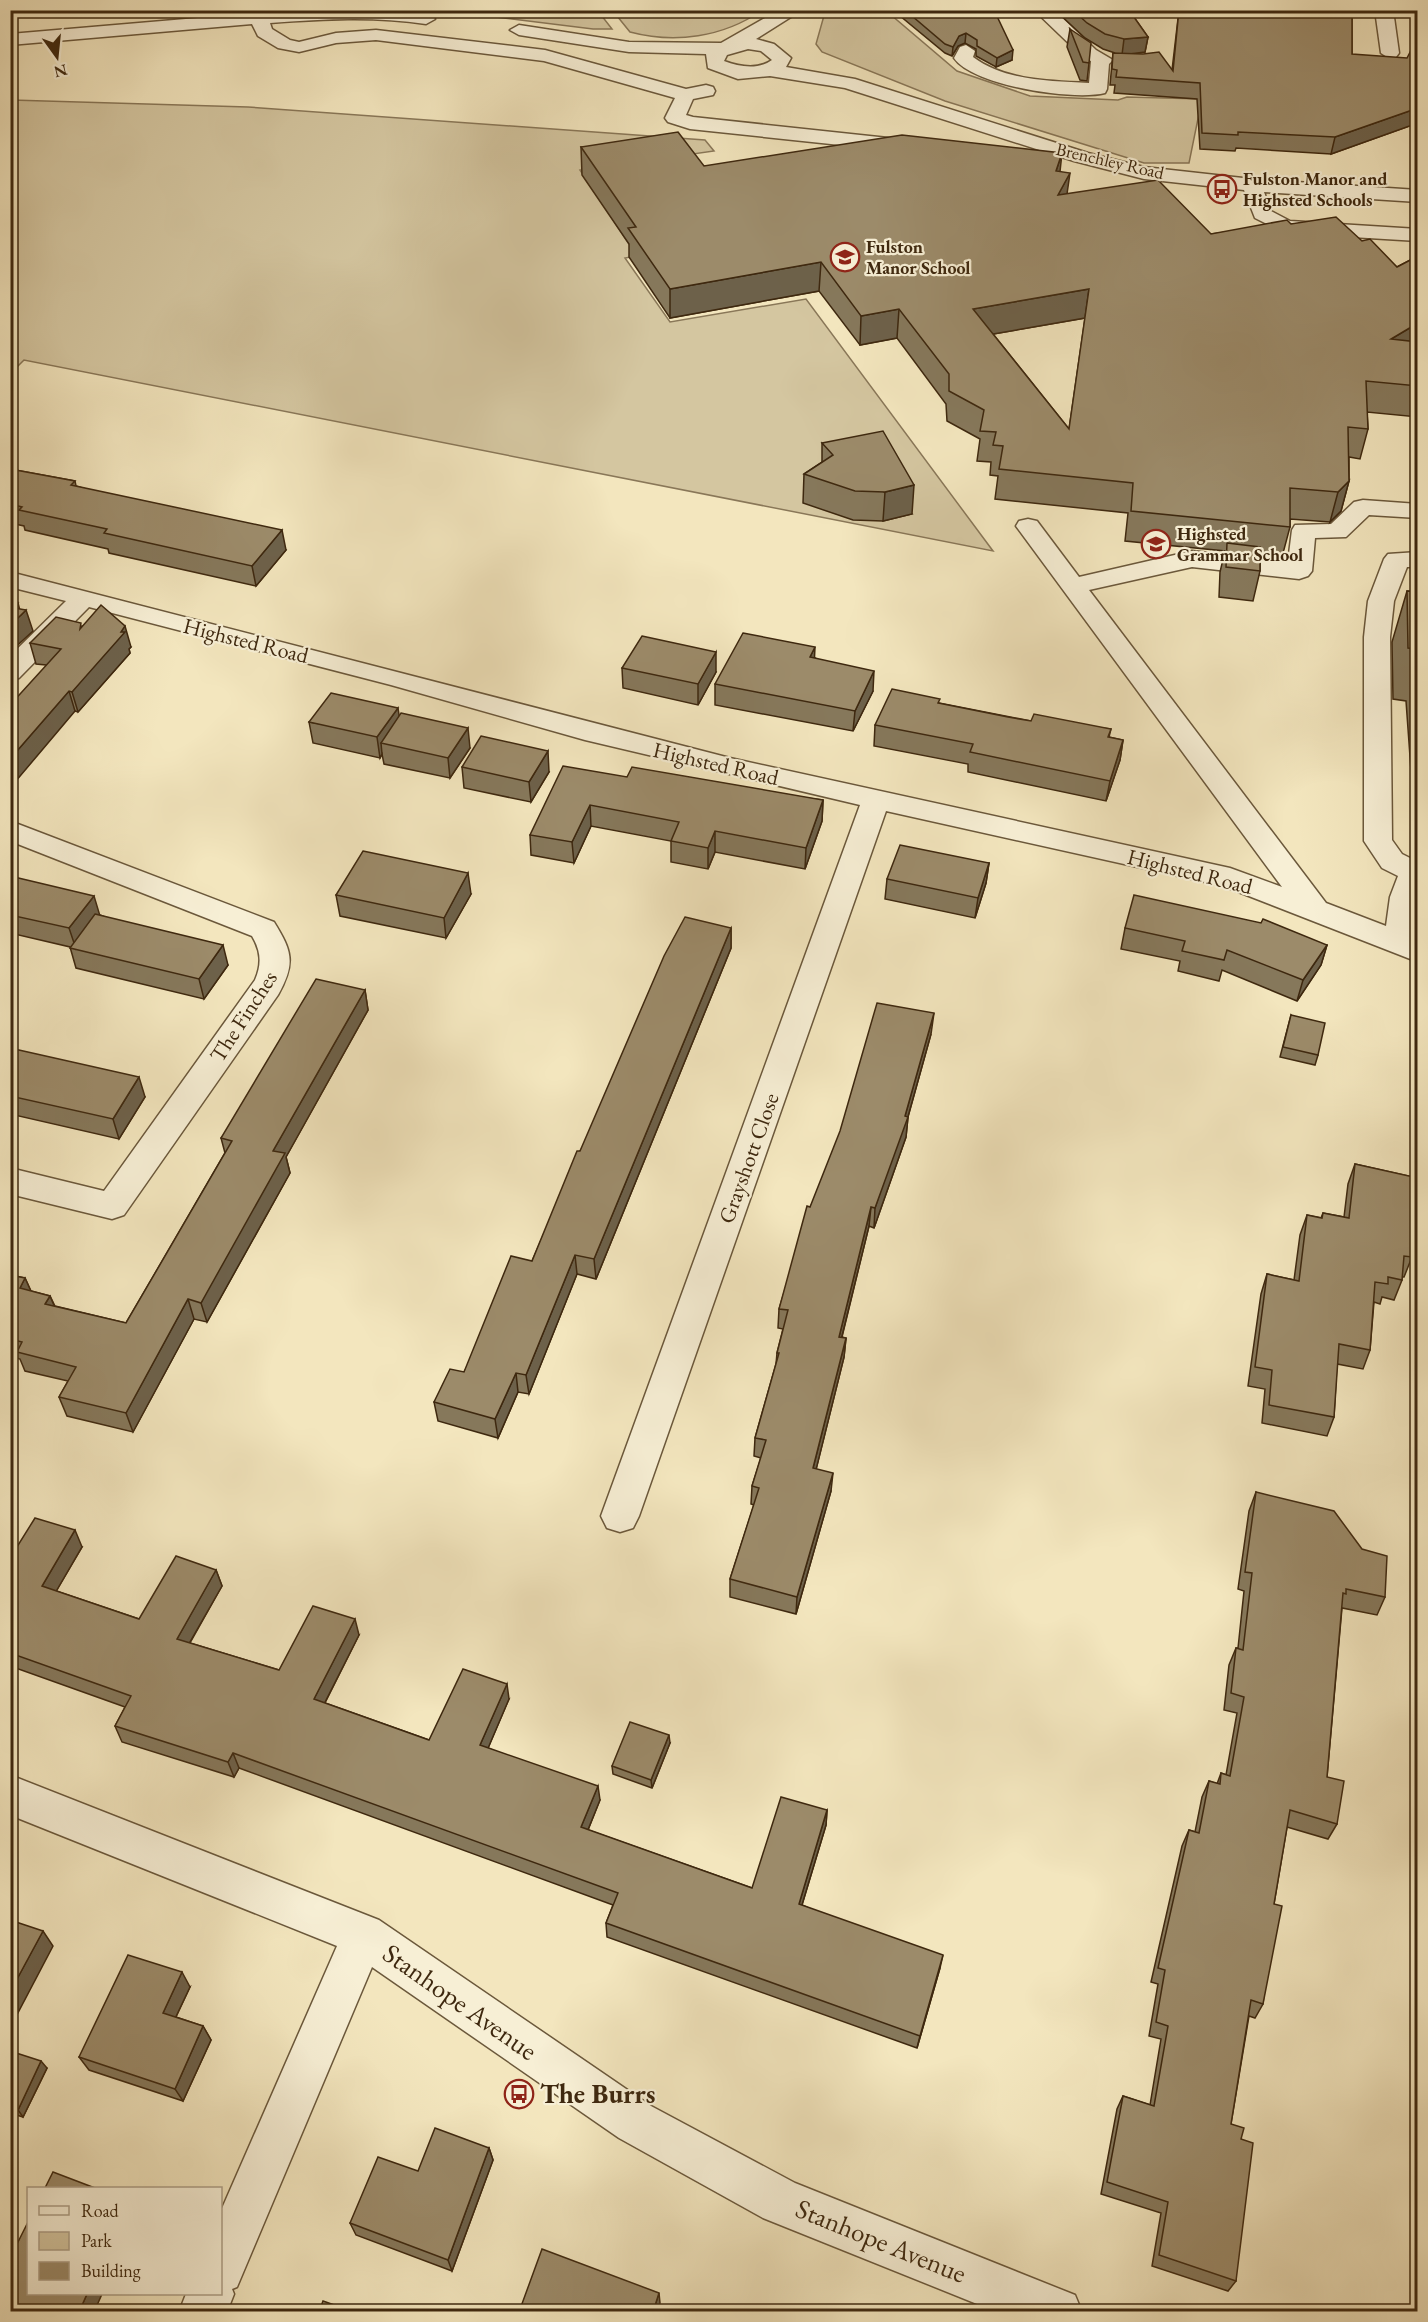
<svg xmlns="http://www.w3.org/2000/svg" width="1428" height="2322" font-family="'EB Garamond',serif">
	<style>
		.green { fill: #d4c6a0; stroke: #897758; stroke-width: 1.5 }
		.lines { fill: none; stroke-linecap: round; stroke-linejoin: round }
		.minor-casing { stroke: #6b583b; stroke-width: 3 }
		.minor { fill: #f7efd5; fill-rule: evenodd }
		.wall { fill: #86785b; stroke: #3e280f; stroke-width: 1.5; fill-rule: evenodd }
		.shaded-wall { fill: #6d614a; stroke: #3e280f; stroke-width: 1.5 }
		.building { fill: #9c8b6a; stroke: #3e280f; stroke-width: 1.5; fill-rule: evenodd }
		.labels { text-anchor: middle; stroke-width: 4.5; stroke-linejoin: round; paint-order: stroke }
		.far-street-label { font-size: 18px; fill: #3e280f; stroke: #f7efd5 }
		.far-poi-label { font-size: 18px; font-weight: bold; fill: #3e280f; stroke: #f7efd5; text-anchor: start }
		.street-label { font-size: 22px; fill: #3e280f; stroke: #f7efd5 }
		.near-street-label { font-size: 27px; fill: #3e280f; stroke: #f7efd5 }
		.near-poi-label { font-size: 27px; font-weight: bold; fill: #3e280f; stroke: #f7efd5; text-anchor: start }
	</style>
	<rect width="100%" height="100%" fill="#f3e6be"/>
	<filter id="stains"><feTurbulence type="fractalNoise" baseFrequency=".00333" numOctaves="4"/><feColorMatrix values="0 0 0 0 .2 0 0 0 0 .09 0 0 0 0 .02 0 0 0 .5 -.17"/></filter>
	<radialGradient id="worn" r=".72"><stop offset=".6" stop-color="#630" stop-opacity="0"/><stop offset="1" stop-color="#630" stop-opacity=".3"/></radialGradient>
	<!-- green -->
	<g class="green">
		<polygon points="448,11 598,11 612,29 593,29"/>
		<path d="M 613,11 L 761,11 C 723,37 675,44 630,32 Z"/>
		<polygon points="825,12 891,15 957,71 1030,96 1118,100 1127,97 1202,99 1189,163 1144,163 945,101 822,52 816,44"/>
		<polygon points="11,100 248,107 705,140 714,151 580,170 637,256 625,258 670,322 806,299 993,551 24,360 11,373"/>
	</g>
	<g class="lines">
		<!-- minor casing -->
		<g class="minor-casing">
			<g id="minor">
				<path d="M 292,10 L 406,10 L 432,15 L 435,19 L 426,24 C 374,16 322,19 270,23 L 272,29 L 290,40 L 299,42 L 336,33 L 376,30 L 545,50 L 686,89 L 706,85 L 713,87 L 715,91 L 713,95 L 693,99 L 686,115 L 693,117 L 907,140 L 917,146 L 907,152 L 690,129 L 668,122 L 665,118 L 675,98 L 544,61 L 376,40 L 336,43 L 299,52 L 278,48 L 258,36 L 252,24 L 10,45 L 10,34 Z"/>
				<path d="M 779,10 L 802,10 L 756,39 L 774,44 L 791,58 L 786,67 L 855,79 L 1088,153 L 1144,167 L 1252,179 L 1418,190 L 1418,202 L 1264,192 L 1271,211 L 1290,221 L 1418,229 L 1418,241 L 1285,233 L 1255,218 L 1244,190 L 1144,179 L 1074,161 L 845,88 L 770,76 L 738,79 L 708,68 L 706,54 L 629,52 L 519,35 L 510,30 L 519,25 L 629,42 L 721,43 ZM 748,49 L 761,51 L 772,60 C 758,70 740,67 724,61 L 727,55 Z"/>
				<path d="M 1034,10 L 1054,10 L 1096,50 L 1113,60 L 1109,64 L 1107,89 L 1105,93 C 1074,101 973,86 954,58 L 960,47 L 966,45 L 975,51 L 973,57 C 1005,81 1050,81 1089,83 L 1091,61 L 1084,58 Z"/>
				<polygon points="1375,10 1393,10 1399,53 1396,57 1390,59 1381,53"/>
				<polygon points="1363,500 1418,504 1418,518 1369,515 1346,537 1315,538 1312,571 1308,576 1299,579 1192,567 1089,590 1326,903 1386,926 1390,897 1398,876 1382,868 1364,841 1364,637 1368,601 1384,559 1388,554 1418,552 1418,567 1407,567 1394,601 1390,637 1392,840 1402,854 1418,862 1415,937 1418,939 1418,962 1223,886 886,811 639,1516 633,1528 620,1532 607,1528 601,1516 860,805 585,740 391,685 89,607 19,678 10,680 10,656 66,601 10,587 10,572 730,758 1230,868 1282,887 1016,526 1019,521 1028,519 1037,521 1079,577 1192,551 1288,562 1292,530 1295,525 1331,524 1354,502"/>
				<path d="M 10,821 L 274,922 C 292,951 296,963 278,995 L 124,1215 L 112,1219 L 10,1194 L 10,1168 L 104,1191 L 255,980 C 262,964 261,951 252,936 L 10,841 Z"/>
				<polygon points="10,1775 379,1920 651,2106 795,2183 1075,2295 1082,2312 997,2312 763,2218 619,2138 372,1967 237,2287 232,2289 234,2294 227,2312 179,2312 186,2294 220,2294 220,2213 337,1946 10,1815"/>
			</g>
		</g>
		<!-- minor -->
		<use href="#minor" class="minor"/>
	</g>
	<!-- wall -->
	<g class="wall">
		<polygon points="879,10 994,10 1012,60 996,67 976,56 976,49 965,43 958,46 952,56 945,53 894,11"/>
		<polygon points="1055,10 1129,10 1148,37 1145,52 1132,54 1172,70 1179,10 1352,10 1352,54 1418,123 1331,154 1236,148 1235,151 1200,149 1197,99 1114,93 1115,85 1110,85 1113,53 1115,53 1103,49 1085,38"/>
		<polygon points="1070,29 1089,63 1087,81 1080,80 1067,47"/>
		<path d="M 581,147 L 704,166 L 1060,172 L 1067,194 L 1211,234 L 1291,224 L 1362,241 L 1397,267 L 1418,256 L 1418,417 L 1367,412 L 1368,429 L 1360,459 L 1349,457 L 1349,481 L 1341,511 L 1330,522 L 1290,519 L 1290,527 L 1282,557 L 1260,555 L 1260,571 L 1253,601 L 1219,597 L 1220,572 L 1225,551 L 1125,541 L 1128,513 L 995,499 L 998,476 L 990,475 L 991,462 L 977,461 L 980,439 L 947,421 L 946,404 L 897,338 L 860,345 L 819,291 L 670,318 L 629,257 L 629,244 L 582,175 ZM 1085,318 L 1069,429 L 993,334 Z"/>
		<polygon points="822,443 912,514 883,521 853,520 803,503 804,474 822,462"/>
		<polygon points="10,469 75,481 76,486 286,550 256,586 109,553 108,549 25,530 24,526 10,523"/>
		<polygon points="1407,591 1418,592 1417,854 1406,701 1393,699 1392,642"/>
		<polygon points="82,626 131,647 129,649 130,653 78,712 75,711 46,665 36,664 30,643"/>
		<polygon points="815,658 873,691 853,731 715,705 715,684"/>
		<polygon points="622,668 716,672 698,705 623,688"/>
		<polygon points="939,703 1031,721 1111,729 1109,737 1123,740 1120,760 1106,801 968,772 968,764 874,746 875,725"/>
		<polygon points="309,722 470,748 450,778 384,764 382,754 380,758 313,743"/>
		<polygon points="462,767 549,772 531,802 464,788"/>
		<polygon points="627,777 823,800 822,821 805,869 715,852 708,869 671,862 671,841 591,826 574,863 531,855 530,835"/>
		<polygon points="989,863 986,883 975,918 885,899 887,879"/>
		<polygon points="10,876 100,915 228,965 204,999 76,968 70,947 10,933"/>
		<polygon points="471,894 446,938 340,916 336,895"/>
		<polygon points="731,928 731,948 596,1279 577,1274 529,1394 518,1392 498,1438 438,1421 434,1402 464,1372 532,1261 580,1151"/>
		<polygon points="1125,928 1327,945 1321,965 1297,1001 1222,970 1219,981 1178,971 1180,961 1121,949"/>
		<polygon points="365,990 368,1010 286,1157 290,1173 207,1322 194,1319 133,1432 67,1416 59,1397 68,1381 25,1371 20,1359 10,1356 10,1275 25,1278 31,1291 50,1296 55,1306 126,1323 225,1153 221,1138"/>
		<polygon points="1291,1015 1318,1055 1315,1065 1280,1057"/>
		<polygon points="931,1034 908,1117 906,1137 874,1228 869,1226 842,1337 846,1338 844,1357 816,1469 831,1491 796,1614 730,1597 730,1579 754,1505 751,1504 752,1486 761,1458 754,1456 755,1438 776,1364 777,1353 783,1329 778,1328 779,1309 810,1207"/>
		<polygon points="10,1048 145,1097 119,1139 10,1114"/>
		<polygon points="1355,1164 1418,1178 1418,1239 1414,1238 1412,1257 1404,1277 1402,1277 1402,1280 1394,1300 1382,1297 1380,1304 1374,1302 1370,1350 1363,1369 1337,1364 1334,1417 1327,1436 1262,1423 1265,1389 1248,1386 1261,1294 1267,1274 1294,1280 1300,1235 1307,1215 1321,1218 1323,1213 1344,1217 1348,1184"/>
		<polygon points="1256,1492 1385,1597 1377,1615 1342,1608 1327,1777 1337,1824 1328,1839 1287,1827 1274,1904 1263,2004 1255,2018 1249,2016 1231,2124 1241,2139 1236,2281 1228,2291 1152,2266 1161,2213 1101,2194 1117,2109 1123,2096 1150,2105 1161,2039 1149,2036 1158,1984 1151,1982 1182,1846 1189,1830 1195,1832 1202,1797 1209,1781 1217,1784 1221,1773 1226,1775 1237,1713 1224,1710 1229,1665 1236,1648 1238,1648 1244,1591 1238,1589 1249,1511"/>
		<polygon points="82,1547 56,1591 139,1619 216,1570 222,1586 190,1643 279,1670 359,1635 325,1703 429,1740 509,1699 488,1748 600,1800 588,1830 752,1888 827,1810 826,1825 802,1905 940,1968 917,2048 607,1937 606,1923 613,1905 239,1768 234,1777 122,1742 115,1726 125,1707 10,1666 10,1558"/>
		<polygon points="670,1743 652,1788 613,1774 612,1766"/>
		<polygon points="190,1987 176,2017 203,2026 211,2040 183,2101 89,2070 79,2057"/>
		<polygon points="10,2051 47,2068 23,2117 10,2113"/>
		<polygon points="489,2148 493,2160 452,2271 356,2235 350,2223 418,2171"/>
	</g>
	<!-- shaded-wall -->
	<g class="shaded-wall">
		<polygon points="966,33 965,43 958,46 952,56 953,47 959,36"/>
		<polygon points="1148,37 1145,52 1122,55 1124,39"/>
		<polygon points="1013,50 1012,60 996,67 997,58"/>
		<polygon points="1418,108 1418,123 1331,154 1335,137"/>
		<polygon points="1062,153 1059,181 1056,171"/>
		<polygon points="1070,173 1066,201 1058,195"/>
		<polygon points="821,262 819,291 670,318 670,289"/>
		<polygon points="1089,289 1085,318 970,338 973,309"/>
		<polygon points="899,309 897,338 860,345 861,316"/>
		<polygon points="1418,323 1418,348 1391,339"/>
		<polygon points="1349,481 1341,511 1330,522 1338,492"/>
		<polygon points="914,485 912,514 883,521 885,492"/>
		<polygon points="282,530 286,550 256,586 252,566"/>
		<polygon points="18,603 21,615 26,610 33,631 10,652 10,626 14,608"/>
		<polygon points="125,626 131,647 129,649 130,653 78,712 72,692"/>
		<polygon points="815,647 814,668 810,657"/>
		<polygon points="716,652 716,672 698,705 698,684"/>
		<polygon points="874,671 873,691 853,731 855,711"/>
		<polygon points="69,691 75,711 10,788 10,759"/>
		<polygon points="398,708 401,728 381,743 382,754 380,758 377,737"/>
		<polygon points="468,728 470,748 450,778 448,758"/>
		<polygon points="1123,740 1120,760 1106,801 1110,781"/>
		<polygon points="548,751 549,772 531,802 529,782"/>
		<polygon points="823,800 822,821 805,869 806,848"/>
		<polygon points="590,805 591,826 574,863 572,842"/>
		<polygon points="715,831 715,852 708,869 708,848"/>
		<polygon points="989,863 986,883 975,918 978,898"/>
		<polygon points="468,873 471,894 446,938 444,918"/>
		<polygon points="94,896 100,916 76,949 69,928"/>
		<polygon points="731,928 731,948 596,1279 594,1259"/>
		<polygon points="223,945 228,965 204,999 199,979"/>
		<polygon points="1327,945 1321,965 1297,1001 1303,980"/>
		<polygon points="365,990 368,1010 286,1157 290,1173 207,1322 201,1303 273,1151"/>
		<polygon points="934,1013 931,1034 907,1120 908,1117 906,1137 874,1228 875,1208 905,1116"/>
		<polygon points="139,1077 145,1097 119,1139 113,1119"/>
		<polygon points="871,1207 869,1226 837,1356 839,1337"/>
		<polygon points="575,1255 577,1274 529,1394 526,1375"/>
		<polygon points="25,1278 34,1298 20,1288"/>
		<polygon points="50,1296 58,1315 45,1304"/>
		<polygon points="188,1299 194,1319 133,1432 126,1413"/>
		<polygon points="846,1338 844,1357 812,1486 813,1468"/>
		<polygon points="516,1373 518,1392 498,1438 495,1419"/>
		<polygon points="833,1473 831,1491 796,1614 797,1597"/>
		<polygon points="75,1530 82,1547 50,1602 42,1586"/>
		<polygon points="216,1570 222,1586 183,1654 177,1639"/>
		<polygon points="355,1619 359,1635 319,1714 314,1699"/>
		<polygon points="507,1684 509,1699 483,1760 480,1745"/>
		<polygon points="669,1735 670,1743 652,1788 651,1780"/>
		<polygon points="233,1753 239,1768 234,1777 228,1762"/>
		<polygon points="598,1786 600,1800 583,1842 581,1827"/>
		<polygon points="827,1810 826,1825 798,1918 799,1904"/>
		<polygon points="43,1931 53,1946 11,2026 10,1992"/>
		<polygon points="943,1955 940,1968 917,2048 920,2036"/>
		<polygon points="182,1972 190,1987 171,2027 163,2013"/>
		<polygon points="203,2026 211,2040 183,2101 175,2089"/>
		<polygon points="41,2061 47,2068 23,2117 18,2110"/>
		<polygon points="489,2148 493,2160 452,2271 448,2260"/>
		<polygon points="659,2293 660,2303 657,2312 653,2312"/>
		<polygon points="87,2294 102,2294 94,2312 79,2312"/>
	</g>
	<!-- building -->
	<g class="building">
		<polygon points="905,10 994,10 1013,50 997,58 977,46 977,40 966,33 959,36 953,47 945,44"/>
		<polygon points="1073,10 1129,10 1148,37 1124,39 1105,34 1087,23"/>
		<polygon points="1179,10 1352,10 1352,54 1407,58 1418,37 1418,108 1335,137 1238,132 1238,135 1202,133 1200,83 1116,77 1117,70 1112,69 1113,53 1143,54 1159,52 1173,71"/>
		<polygon points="1070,29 1091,43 1089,63 1083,62"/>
		<path d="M 678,132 L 704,166 L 902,135 L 1062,153 L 1056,171 L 1070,173 L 1058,195 L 1158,180 L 1211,234 L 1287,220 L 1291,224 L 1336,217 L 1362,241 L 1370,239 L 1397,267 L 1418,256 L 1418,323 L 1391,339 L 1418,342 L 1418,386 L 1366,381 L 1368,429 L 1348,427 L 1349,481 L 1338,492 L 1290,488 L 1290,527 L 1131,511 L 1133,483 L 999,469 L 1003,446 L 993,445 L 996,432 L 980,431 L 984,410 L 949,391 L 949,374 L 899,309 L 861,316 L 821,262 L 670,289 L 628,228 L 636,227 L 581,147 ZM 1089,289 L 1069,429 L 973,309 Z"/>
		<polygon points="883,431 914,485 885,492 855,491 804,474 833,455 822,443"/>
		<polygon points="10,469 75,481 71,485 282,530 252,566 104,533 107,529 19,510 22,507 10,504"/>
		<polygon points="1227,543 1260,547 1260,571 1226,567"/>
		<polygon points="1407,591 1418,592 1418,649 1408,648"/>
		<polygon points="10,602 18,603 14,608 26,610 10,626"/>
		<polygon points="101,605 125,626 121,632 125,632 72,692 69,691 10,759 10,705 61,649 30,643 56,617 81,623 80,629"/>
		<polygon points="743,633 815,647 810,657 874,671 855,711 715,684"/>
		<polygon points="642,636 716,652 698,684 622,668"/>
		<polygon points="892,689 940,699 938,703 1008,717 1031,721 1034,714 1111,729 1108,737 1123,740 1110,781 970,752 973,744 875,725"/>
		<polygon points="331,693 398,708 377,737 309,722"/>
		<polygon points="401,713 468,728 448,758 381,743"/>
		<polygon points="481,736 548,751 529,782 462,767"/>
		<polygon points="563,766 627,777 632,767 823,800 806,848 715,831 708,848 671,841 679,822 590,805 572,842 530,835"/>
		<polygon points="900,845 989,863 978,898 887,879"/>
		<polygon points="363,851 468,873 444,918 336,895"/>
		<polygon points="10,876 94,896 69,928 10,915"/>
		<polygon points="1134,895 1261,923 1263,919 1327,945 1303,980 1227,950 1224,960 1182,951 1185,941 1125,928"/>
		<polygon points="95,914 223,945 199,979 70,948"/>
		<polygon points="685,917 731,928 594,1259 575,1255 526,1375 516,1373 495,1419 434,1402 450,1369 464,1372 511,1256 532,1261 577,1151 580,1151 664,956"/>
		<polygon points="316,979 365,990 273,1151 285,1153 201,1303 188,1299 126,1413 59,1397 76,1367 17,1352 22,1342 10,1339 10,1275 25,1278 20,1288 50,1296 45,1304 126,1323 232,1141 221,1138"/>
		<polygon points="877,1003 934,1013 905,1116 908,1117 875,1208 871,1207 839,1337 846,1338 813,1468 833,1473 797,1597 730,1579 759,1488 752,1486 766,1440 755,1438 779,1353 777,1353 788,1310 779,1309 807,1206 810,1207 840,1131"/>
		<polygon points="1291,1015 1325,1023 1318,1055 1283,1047"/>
		<polygon points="10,1048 139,1077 113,1119 10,1096"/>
		<polygon points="1355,1164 1418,1178 1418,1217 1415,1217 1412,1257 1404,1256 1402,1280 1388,1277 1388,1284 1375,1282 1370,1350 1339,1344 1334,1417 1269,1405 1272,1370 1255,1367 1267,1274 1299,1281 1307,1215 1322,1218 1323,1213 1349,1218"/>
		<polygon points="1256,1492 1334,1511 1362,1549 1387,1556 1385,1597 1346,1589 1346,1594 1343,1593 1327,1777 1344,1781 1337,1824 1290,1810 1274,1904 1282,1906 1263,2004 1251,2000 1231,2124 1244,2128 1241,2139 1253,2143 1236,2281 1159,2255 1168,2202 1107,2182 1123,2096 1154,2106 1168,2026 1156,2022 1165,1970 1158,1968 1189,1830 1199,1833 1209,1781 1220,1784 1221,1773 1230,1776 1244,1697 1231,1693 1236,1648 1243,1650 1252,1573 1245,1572"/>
		<polygon points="35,1518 75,1530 42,1586 139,1619 176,1556 216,1570 177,1639 279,1670 313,1606 355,1619 314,1699 429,1740 463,1669 507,1684 480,1745 598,1786 581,1827 752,1888 781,1797 827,1810 799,1904 943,1955 920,2036 606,1923 618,1893 233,1753 228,1762 115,1726 131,1696 10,1653 10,1558"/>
		<polygon points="630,1722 669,1735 651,1780 612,1766"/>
		<polygon points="10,1920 43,1931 10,1992"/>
		<polygon points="128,1955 182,1972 163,2013 203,2026 175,2089 79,2057"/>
		<polygon points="10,2051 41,2061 18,2110 10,2108"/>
		<polygon points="435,2128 489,2148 448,2260 350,2223 378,2157 418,2171"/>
		<polygon points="53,2172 95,2188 45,2188"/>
		<polygon points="28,2222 28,2294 87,2294 79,2312 16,2312 10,2309 10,2258"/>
		<polygon points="542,2249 659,2293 653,2312 519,2312"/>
		<polygon points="323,2301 354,2312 319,2312"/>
	</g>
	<!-- icons -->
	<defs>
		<g id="bus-ring" transform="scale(1.5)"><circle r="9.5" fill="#f7efd5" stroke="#8f2418" stroke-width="1.5"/><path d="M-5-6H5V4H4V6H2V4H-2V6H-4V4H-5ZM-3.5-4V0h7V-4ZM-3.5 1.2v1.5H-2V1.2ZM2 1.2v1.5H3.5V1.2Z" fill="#8f2418"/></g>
		<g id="school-ring" transform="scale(1.5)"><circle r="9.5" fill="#f7efd5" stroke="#8f2418" stroke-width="1.5"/><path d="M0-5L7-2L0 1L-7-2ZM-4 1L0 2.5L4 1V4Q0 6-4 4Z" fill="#8f2418"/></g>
	</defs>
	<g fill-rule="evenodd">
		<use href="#bus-ring" x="1222" y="189"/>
		<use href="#school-ring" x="845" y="257"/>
		<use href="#school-ring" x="1156" y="544"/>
		<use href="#bus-ring" x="519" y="2094"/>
	</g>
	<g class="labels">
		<!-- far-street labels -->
		<g class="far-street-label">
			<text transform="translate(1110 161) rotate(13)" y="6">Brenchley Road</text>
		</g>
		<!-- far-poi labels -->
		<g class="far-poi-label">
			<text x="1243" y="185">Fulston Manor and<tspan x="1243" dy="21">Highsted Schools</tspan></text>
			<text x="866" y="253">Fulston<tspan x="866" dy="21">Manor School</tspan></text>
			<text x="1177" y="540">Highsted<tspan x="1177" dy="21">Grammar School</tspan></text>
		</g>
		<!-- street labels -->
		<g class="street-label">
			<text transform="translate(246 640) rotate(14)" y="8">Highsted Road</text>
			<text transform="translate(716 763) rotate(13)" y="8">Highsted Road</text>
			<text transform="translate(1190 871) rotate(14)" y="8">Highsted Road</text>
			<text transform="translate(243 1016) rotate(-57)" y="8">The Finches</text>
			<text transform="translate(748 1158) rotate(-70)" y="8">Grayshott Close</text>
		</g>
		<!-- near-street labels -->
		<g class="near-street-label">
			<text transform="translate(460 2002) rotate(35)" y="9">Stanhope Avenue</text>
			<text transform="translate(881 2241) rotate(22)" y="9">Stanhope Avenue</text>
		</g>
		<!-- near-poi labels -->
		<g class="near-poi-label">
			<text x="540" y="2103">The Burrs</text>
		</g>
	</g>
	<!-- margin -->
	<rect width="1428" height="2322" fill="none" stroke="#f3e6be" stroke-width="36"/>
	<rect x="12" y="12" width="1404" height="2298" fill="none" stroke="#3e280f" stroke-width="3"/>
	<rect x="18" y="18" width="1392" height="2286" fill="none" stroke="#3e280f" stroke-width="1.5"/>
	<!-- legend -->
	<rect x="27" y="2187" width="195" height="108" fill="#f7efd5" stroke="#ad9f86" stroke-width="1.5"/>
	<rect x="39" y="2206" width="30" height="9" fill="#f7efd5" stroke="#ad9f86" stroke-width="1.5"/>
	<text x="81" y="2217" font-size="18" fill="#3e280f">Road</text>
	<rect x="39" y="2232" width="30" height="18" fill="#d4c6a0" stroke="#ad9f86" stroke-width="1.5"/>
	<text x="81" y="2247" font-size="18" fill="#3e280f">Park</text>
	<rect x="39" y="2262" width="30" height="18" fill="#9c8b6a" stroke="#ad9f86" stroke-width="1.5"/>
	<text x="81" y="2277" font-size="18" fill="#3e280f">Building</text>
	<!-- north arrow -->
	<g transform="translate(57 57) rotate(165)" stroke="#f7efd5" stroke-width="4.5" paint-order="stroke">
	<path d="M0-4.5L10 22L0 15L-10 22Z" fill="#3e280f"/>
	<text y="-9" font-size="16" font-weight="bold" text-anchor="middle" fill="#3e280f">N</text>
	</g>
	<rect width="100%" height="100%" filter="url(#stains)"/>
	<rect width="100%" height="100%" fill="url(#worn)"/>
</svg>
